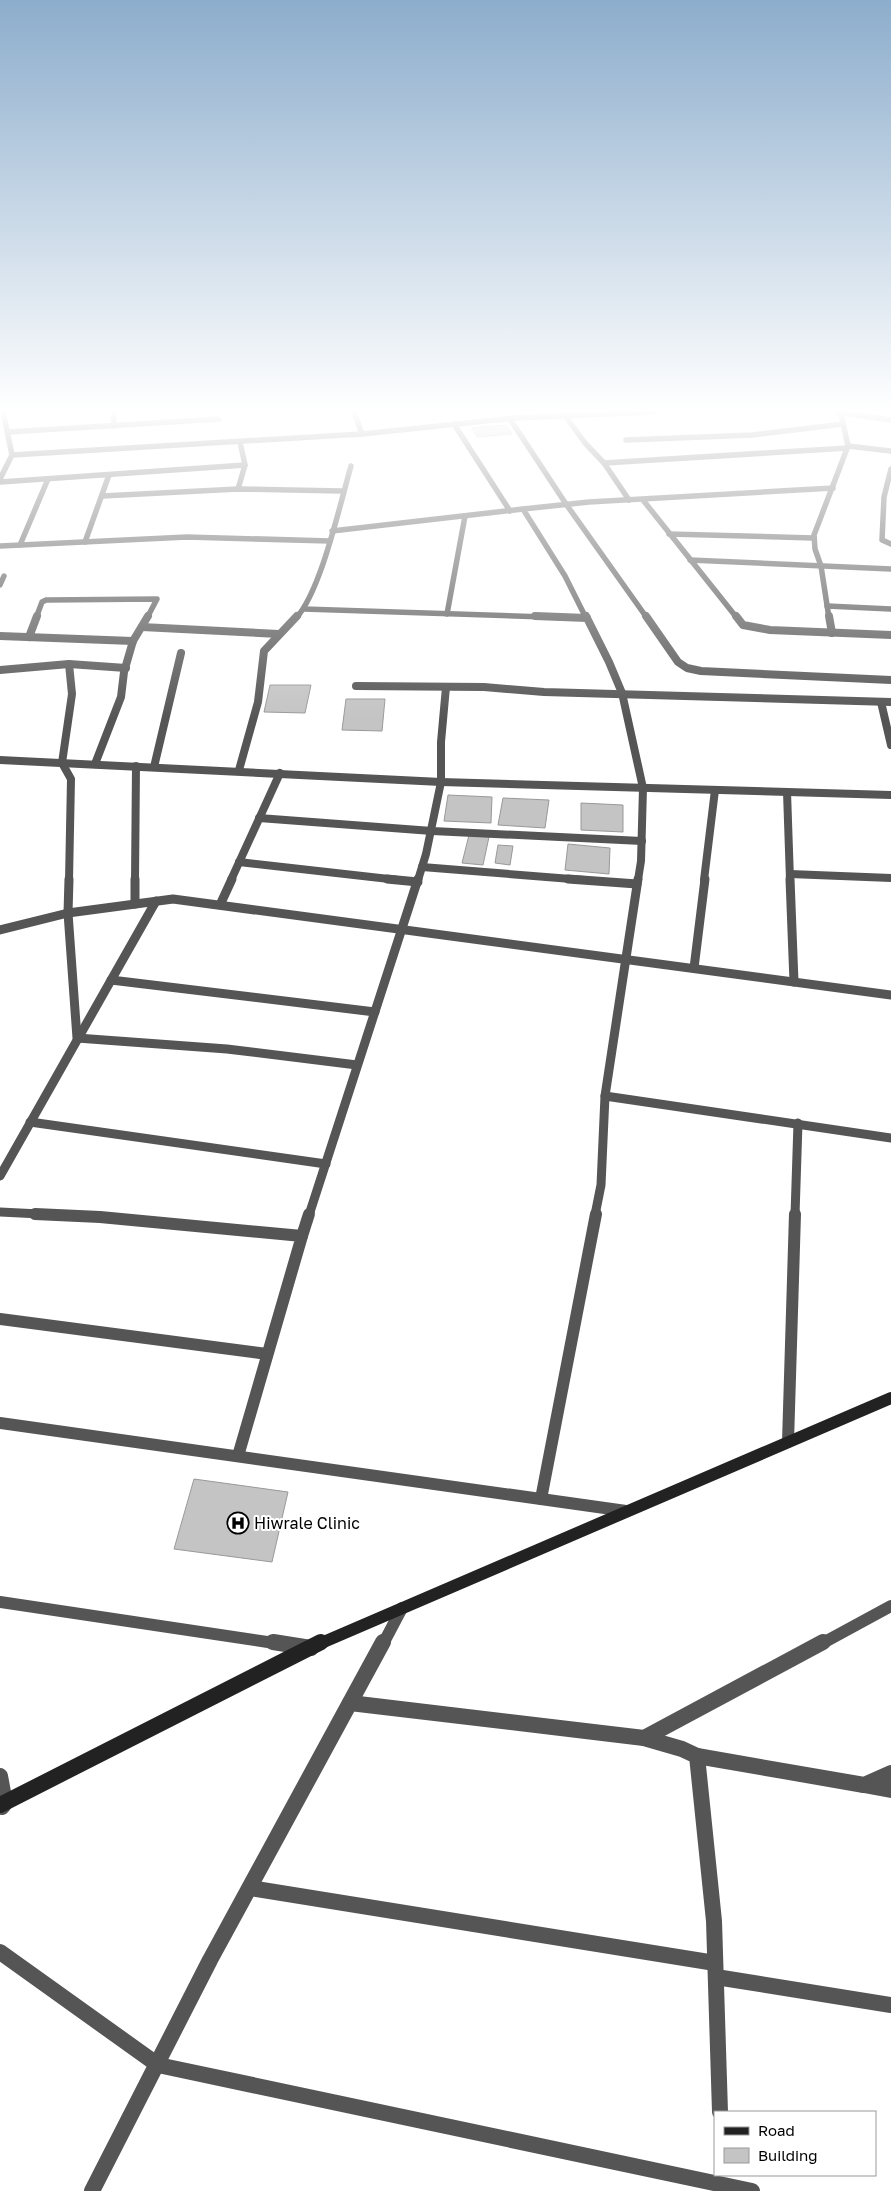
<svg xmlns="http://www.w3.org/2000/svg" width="891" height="2191" font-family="'Golos Text',sans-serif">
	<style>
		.building { fill: #c4c4c4; stroke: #999 }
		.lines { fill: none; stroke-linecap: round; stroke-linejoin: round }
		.street-far4 { stroke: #555; stroke-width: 5.5 }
		.street-far3 { stroke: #555; stroke-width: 8 }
		.street-far2 { stroke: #555; stroke-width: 9 }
		.street-far1 { stroke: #555; stroke-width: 12 }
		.street { stroke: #555; stroke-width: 16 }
		.secondary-far1 { stroke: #222; stroke-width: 12 }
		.secondary { stroke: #222; stroke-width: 16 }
		.labels { text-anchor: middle; stroke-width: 4; stroke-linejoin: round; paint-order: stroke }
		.near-poi-label { font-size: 16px; fill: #000; stroke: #fff; text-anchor: start }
	</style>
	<rect width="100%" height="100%" fill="#fff"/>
	<!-- building -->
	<g class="building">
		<polygon points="506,425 512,434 477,437 472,428"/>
		<polygon points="270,685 311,685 305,713 264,712"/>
		<polygon points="346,699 385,699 382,731 342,730"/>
		<polygon points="448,795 492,797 491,823 444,821"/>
		<polygon points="503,798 549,800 545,828 498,825"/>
		<polygon points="581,803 623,805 623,832 581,830"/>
		<polygon points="469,835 489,837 483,865 462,863"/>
		<polygon points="568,844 610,848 609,874 565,870"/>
		<polygon points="498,845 513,846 510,865 495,863"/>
		<polygon points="194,1479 288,1492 272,1562 174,1549"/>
	</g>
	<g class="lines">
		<!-- street-far4 -->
		<g class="street-far4">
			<polyline points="5,412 4,416 12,455 362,434 514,418 653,412"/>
			<polyline points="114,412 114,426"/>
			<polyline points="354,412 362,434"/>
			<polyline points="837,412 891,420"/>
			<polyline points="566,417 585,443 604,463 847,448"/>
			<polyline points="510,419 566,504 647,618"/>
			<polyline points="454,424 510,511"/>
			<polyline points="8,432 219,419"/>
			<polyline points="626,440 752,435 843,424"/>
			<polyline points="848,446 891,451"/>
			<polyline points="604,463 629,500"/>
			<polyline points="891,469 884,497 882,540 891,544"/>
			<polyline points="0,479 12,455"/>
			<polyline points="0,482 245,465"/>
			<polyline points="238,489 245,465 240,442"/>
			<polyline points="102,496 238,489 342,491"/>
			<polyline points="643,500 737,618"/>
			<polyline points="332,531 523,509"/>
			<polyline points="669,534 814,538"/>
			<polyline points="85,542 109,475"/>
			<polyline points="20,545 48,479"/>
			<polyline points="0,546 187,537 330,541"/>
			<polyline points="690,560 891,569"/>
			<polyline points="0,585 4,576"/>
			<polyline points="827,606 891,609"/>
			<polyline points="304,609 574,618"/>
			<polyline points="447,614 465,516"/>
			<polyline points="36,618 42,602 46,600 157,599 147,618"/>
			<path d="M 296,618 C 321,591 340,504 351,466"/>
			<polyline points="586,618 565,576 523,509 589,502 833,488"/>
			<polyline points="829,618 821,566 815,549 814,535 848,446 841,414"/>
		</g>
		<!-- street-far3 -->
		<g class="street-far3">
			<polyline points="535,616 587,618"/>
			<polyline points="586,616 609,662 622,693 643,788 641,861 638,880"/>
			<polyline points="646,616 678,662 687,668 701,671 891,680"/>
			<polyline points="736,616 743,625 770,630 891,635"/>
			<polyline points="829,616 832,633"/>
			<polyline points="142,627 279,634"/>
			<polyline points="0,636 133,641"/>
			<polyline points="29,637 37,616"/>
			<polyline points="0,670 69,664 126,668"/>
			<polyline points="356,686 484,687 544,692 891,702"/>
			<polyline points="881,702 891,745"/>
			<polyline points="0,760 441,782 891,795"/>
			<polyline points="95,764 121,697 124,672 133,641 148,616"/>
			<polyline points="154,767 181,653"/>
			<polyline points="239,770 258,702 264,651 297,616"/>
			<polyline points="787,792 790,880"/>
			<polyline points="259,818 432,831 642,841"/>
			<polyline points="239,862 398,880"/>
			<polyline points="422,867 584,880"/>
			<polyline points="790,874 891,878"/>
			<polyline points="69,880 71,779 62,763 72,694 69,664"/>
			<polyline points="135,880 136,766"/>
			<polyline points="231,880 280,773"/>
			<polyline points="418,880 426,854 441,782 441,742 446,687"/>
			<polyline points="704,880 715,790"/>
		</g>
		<!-- street-far2 -->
		<g class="street-far2">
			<polyline points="69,879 68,913 77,1038 227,1049 357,1065"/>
			<polyline points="387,879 418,882"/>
			<polyline points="568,879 637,884"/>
			<polyline points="790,879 794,982"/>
			<polyline points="135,904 135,879"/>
			<polyline points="220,905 232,879"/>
			<polyline points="0,930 68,913 173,899 891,995"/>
			<polyline points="694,968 705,879"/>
			<polyline points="111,980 375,1012"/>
			<polyline points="605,1096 891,1138"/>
			<polyline points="30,1122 326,1164"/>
			<polyline points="0,1176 156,901"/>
			<polyline points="0,1212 60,1215"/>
			<polyline points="309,1215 418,879"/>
			<polyline points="595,1215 601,1185 605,1096 638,879"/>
			<polyline points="795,1215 798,1123"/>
		</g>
		<!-- street-far1 -->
		<g class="street-far1">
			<polyline points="35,1214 100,1217 302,1236 238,1456"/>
			<polyline points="302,1236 309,1214"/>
			<polyline points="0,1319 267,1354"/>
			<polyline points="0,1423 626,1511"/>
			<polyline points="788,1442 795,1214"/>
			<polyline points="541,1499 596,1214"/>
			<polyline points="0,1602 281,1644"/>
			<polyline points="383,1644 402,1608"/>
			<polyline points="821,1644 891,1606"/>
		</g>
		<!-- street -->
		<g class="street">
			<polyline points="273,1642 311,1648"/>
			<polyline points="350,1703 644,1738 682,1749 697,1756 714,1921 720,2112"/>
			<polyline points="644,1738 823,1642"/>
			<polyline points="697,1756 864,1785 891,1773"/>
			<polyline points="0,1776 5,1803 2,1807"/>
			<polyline points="864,1785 891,1790"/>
			<polyline points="250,1888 715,1963"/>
			<polyline points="0,1952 158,2065 752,2191"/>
			<polyline points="716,1977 891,2005"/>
			<polyline points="92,2191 210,1960 383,1642"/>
		</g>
		<!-- secondary-far1 -->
		<polyline class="secondary-far1" points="319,1644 891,1398"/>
		<!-- secondary -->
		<polyline class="secondary" points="0,1805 321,1642"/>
	</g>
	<!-- sky -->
	<linearGradient id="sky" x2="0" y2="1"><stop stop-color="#8cadcc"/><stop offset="0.57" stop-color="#fff"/><stop offset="1" stop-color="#fff" stop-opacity="0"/></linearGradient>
	<rect width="891" height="719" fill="url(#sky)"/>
	<!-- icons -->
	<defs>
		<g id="hospital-ring" transform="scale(1.125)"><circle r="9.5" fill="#fff" stroke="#000" stroke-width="1.5"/><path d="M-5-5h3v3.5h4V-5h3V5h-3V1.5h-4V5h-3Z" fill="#000"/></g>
	</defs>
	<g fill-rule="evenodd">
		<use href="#hospital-ring" x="238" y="1523"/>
	</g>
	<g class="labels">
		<!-- near-poi labels -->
		<g class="near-poi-label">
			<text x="254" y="1529">Hiwrale Clinic</text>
		</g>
	</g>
	<!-- legend -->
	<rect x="714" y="2111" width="162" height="65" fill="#ffffff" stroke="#999999"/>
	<rect x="724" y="2127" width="25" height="8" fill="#222222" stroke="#999999"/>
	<text x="758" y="2136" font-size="15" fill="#000000">Road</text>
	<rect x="724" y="2148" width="25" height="15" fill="#c4c4c4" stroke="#999999"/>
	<text x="758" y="2161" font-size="15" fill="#000000">Building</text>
</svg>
